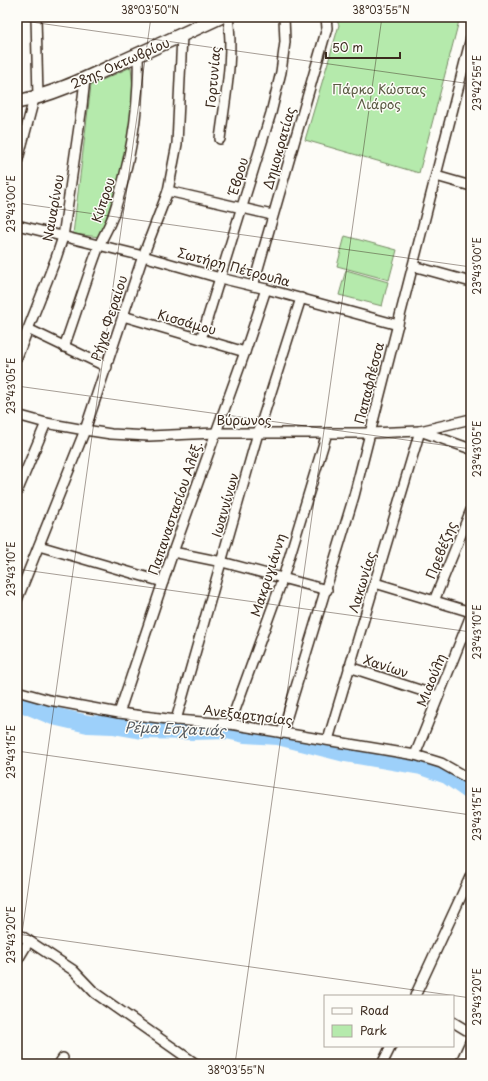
<svg xmlns="http://www.w3.org/2000/svg" width="488" height="1081" font-family="'Playpen Sans',sans-serif">
	<style>
		.park { fill: #b5eaac; stroke: #788a65 }
		.lines { fill: none; stroke-linecap: round; stroke-linejoin: round }
		.river { stroke: #9dd0fa; stroke-width: 18 }
		.street-casing { stroke: #3b2a1e; stroke-width: 12 }
		.secondary-casing { stroke: #3b2a1e; stroke-width: 16 }
		.street { stroke: #fdfcf7; stroke-width: 9 }
		.secondary { stroke: #fdfcf7; stroke-width: 13 }
		.ticks { fill: none; stroke: #3b2a1e; stroke-width: 1; stroke-opacity: 0.45 }
		.labels { text-anchor: middle; stroke-width: 3; stroke-linejoin: round; paint-order: stroke }
		.street-label { font-size: 13px; fill: #3b2a1e; stroke: #fdfcf7 }
		.park-label { font-size: 13px; fill: #5a5a42; stroke: #fdfcf7 }
		.water-label { font-size: 14px; font-style: italic; fill: #585c60; stroke: #fdfcf7 }
		.neatline { fill: none; stroke: #3b2a1e; stroke-width: 1.5 }
		.ticks-label { font-size: 10px; text-anchor: middle; fill: #3b2a1e }
	</style>
	<rect width="100%" height="100%" fill="#fdfcf7"/>
	<filter id="ink" filterUnits="userSpaceOnUse"><feTurbulence type="fractalNoise" baseFrequency=".025" numOctaves="2"/><feDisplacementMap in="SourceGraphic" scale="8" xChannelSelector="R" yChannelSelector="G"/><feConvolveMatrix kernelMatrix="1 2 1 2 8 2 1 2 1" color-interpolation-filters="sRGB"/></filter>
	<g filter="url(#ink)">
		<!-- park -->
		<g class="park">
			<polygon points="335,17 460,17 419,173 305,140 339,25"/>
			<polygon points="131,67 133,88 130,132 119,178 100,237 73,234 91,85"/>
			<polygon points="345,236 397,250 389,280 337,266"/>
			<polygon points="346,270 388,282 382,306 339,295"/>
		</g>
		<g class="lines">
			<!-- river -->
			<polyline class="river" points="17,701 53,716 88,724 113,725 142,730 192,731 227,730 245,734 278,736 345,753 421,766 447,775 471,792"/>
			<!-- street casing -->
			<g class="street-casing">
				<g id="street">
					<polyline points="36,17 38,97"/>
					<path d="M 220,139 C 225,100 234,55 228,17"/>
					<polyline points="17,163 34,99"/>
					<polyline points="436,176 471,186"/>
					<polyline points="168,191 272,215"/>
					<polyline points="17,225 143,256 220,278 266,289 398,325"/>
					<polyline points="413,266 471,282"/>
					<polyline points="253,286 327,28 326,17"/>
					<polyline points="123,316 245,352"/>
					<polyline points="28,329 107,367"/>
					<polyline points="201,339 271,113 281,72 285,42 284,17"/>
					<path d="M 64,347 C 76,314 86,280 99,246 C 103,236 109,227 113,216 C 130,164 140,110 138,55"/>
					<polyline points="17,357 56,258 63,237 82,106 85,79"/>
					<polyline points="17,415 46,423 85,430 111,434 149,436 215,433 370,433 420,431 471,449"/>
					<polyline points="420,431 471,419"/>
					<polyline points="17,492 46,423"/>
					<polyline points="39,546 163,582"/>
					<polyline points="173,552 222,562 327,590"/>
					<polyline points="375,583 471,612"/>
					<polyline points="17,600 85,430 143,256 168,191 177,144 182,35"/>
					<polyline points="434,601 471,510"/>
					<polyline points="349,667 438,696"/>
					<polyline points="17,691 49,700 119,713 176,720 230,724 415,755 441,763 471,780"/>
					<polyline points="119,713 173,552 245,352 266,289"/>
					<polyline points="176,720 258,433 301,298"/>
					<polyline points="230,724 283,578 327,433"/>
					<polyline points="282,733 354,496 471,38"/>
					<polyline points="328,740 420,431"/>
					<polyline points="415,755 471,615"/>
					<polyline points="17,933 73,970 95,993 196,1064"/>
					<polyline points="17,961 29,941"/>
					<polyline points="415,996 471,875"/>
					<polyline points="453,1022 471,1033"/>
					<polyline points="59,1064 63,1058"/>
					<polyline points="382,1064 391,1046"/>
					<polyline points="460,1064 471,1040"/>
				</g>
			</g>
			<!-- secondary casing -->
			<g class="secondary-casing">
				<path id="secondary" d="M 17,102 C 52,95 85,79 117,64 C 151,49 186,33 220,17"/>
			</g>
			<!-- street -->
			<use href="#street" class="street"/>
			<!-- secondary -->
			<use href="#secondary" class="secondary"/>
		</g>
	</g>
	<!-- ticks -->
	<path class="ticks" d="M 17,20 L 471,84M 17,203 L 471,267M 17,386 L 471,449M 17,569 L 471,632M 17,751 L 471,815M 17,934 L 471,998M 17,969 L 151,17M 235,1064 L 382,17M 466,1064 L 471,1030"/>
	<g class="labels">
		<!-- street labels -->
		<g class="street-label">
			<text transform="translate(120 63) rotate(-24)" y="5">28ης Οκτωβρίου</text>
			<text transform="translate(213 77) rotate(-85)" y="5">Γορτυνίας</text>
			<text transform="translate(279 148) rotate(-74)" y="5">Δημοκρατίας</text>
			<text transform="translate(238 176) rotate(-73)" y="5">Έβρου</text>
			<text transform="translate(103 200) rotate(-72)" y="5">Κύπρου</text>
			<text transform="translate(53 208) rotate(-80)" y="5">Ναυαρίνου</text>
			<text transform="translate(234 267) rotate(15)" y="5">Σωτήρη Πέτρουλα</text>
			<text transform="translate(109 318) rotate(-72)" y="5">Ρήγα Φεραίου</text>
			<text transform="translate(187 322) rotate(16)" y="5">Κισσάμου</text>
			<text transform="translate(369 383) rotate(-76)" y="5">Παπαφλέσσα</text>
			<text x="244" y="425">Βύρωνος</text>
			<text transform="translate(225 505) rotate(-74)" y="5">Ιωαννίνων</text>
			<text transform="translate(175 508) rotate(-71)" y="5">Παπαναστασίου Αλέξ.</text>
			<text transform="translate(441 550) rotate(-68)" y="5">Πρεβέζης</text>
			<text transform="translate(268 575) rotate(-72)" y="5">Μακρυγιάννη</text>
			<text transform="translate(362 582) rotate(-73)" y="5">Λακωνίας</text>
			<text transform="translate(386 666) rotate(18)" y="5">Χανίων</text>
			<text transform="translate(431 680) rotate(-68)" y="5">Μιαούλη</text>
			<text transform="translate(248 715) rotate(7)" y="5">Ανεξαρτησίας</text>
		</g>
		<!-- park labels -->
		<g class="park-label">
			<text x="379" y="94">Πάρκο Κώστας<tspan x="379" dy="15">Λιάρος</tspan></text>
		</g>
		<!-- water labels -->
		<g class="water-label">
			<text transform="translate(175 729) rotate(2)" y="5">Ρέμα Εσχατιάς</text>
		</g>
	</g>
	<!-- margin -->
	<rect width="488" height="1081" fill="none" stroke="#fdfcf7" stroke-width="44"/>
	<!-- legend -->
	<rect x="324" y="995" width="130" height="52" fill="#fdfcf7" stroke="#afa8a0"/>
	<rect x="332" y="1008" width="20" height="6" fill="#fdfcf7" stroke="#afa8a0"/>
	<text x="360" y="1015" font-size="12" fill="#3b2a1e">Road</text>
	<rect x="332" y="1025" width="20" height="12" fill="#b5eaac" stroke="#afa8a0"/>
	<text x="360" y="1035" font-size="12" fill="#3b2a1e">Park</text>
	<!-- scale -->
	<path d="M326 52v6h74v-6" fill="none" stroke="#3b2a1e" stroke-width="2"/>
	<text x="332" y="52" font-size="12" fill="#3b2a1e" stroke="#fdfcf7" stroke-width="3" paint-order="stroke">50 m</text>
	<rect x="22" y="22" width="444" height="1037" class="neatline"/>
	<g class="ticks-label">
		<text x="150" y="14">38°03'50"N</text>
		<text x="381" y="14">38°03'55"N</text>
		<text transform="translate(477 83) rotate(-90)" y="4">23°42'55"E</text>
		<text transform="translate(11 204) rotate(-90)" y="4">23°43'00"E</text>
		<text transform="translate(477 266) rotate(-90)" y="4">23°43'00"E</text>
		<text transform="translate(11 386) rotate(-90)" y="4">23°43'05"E</text>
		<text transform="translate(477 449) rotate(-90)" y="4">23°43'05"E</text>
		<text transform="translate(11 569) rotate(-90)" y="4">23°43'10"E</text>
		<text transform="translate(477 632) rotate(-90)" y="4">23°43'10"E</text>
		<text transform="translate(11 752) rotate(-90)" y="4">23°43'15"E</text>
		<text transform="translate(477 814) rotate(-90)" y="4">23°43'15"E</text>
		<text transform="translate(11 935) rotate(-90)" y="4">23°43'20"E</text>
		<text transform="translate(477 997) rotate(-90)" y="4">23°43'20"E</text>
		<text x="236" y="1074">38°03'55"N</text>
	</g>
</svg>
